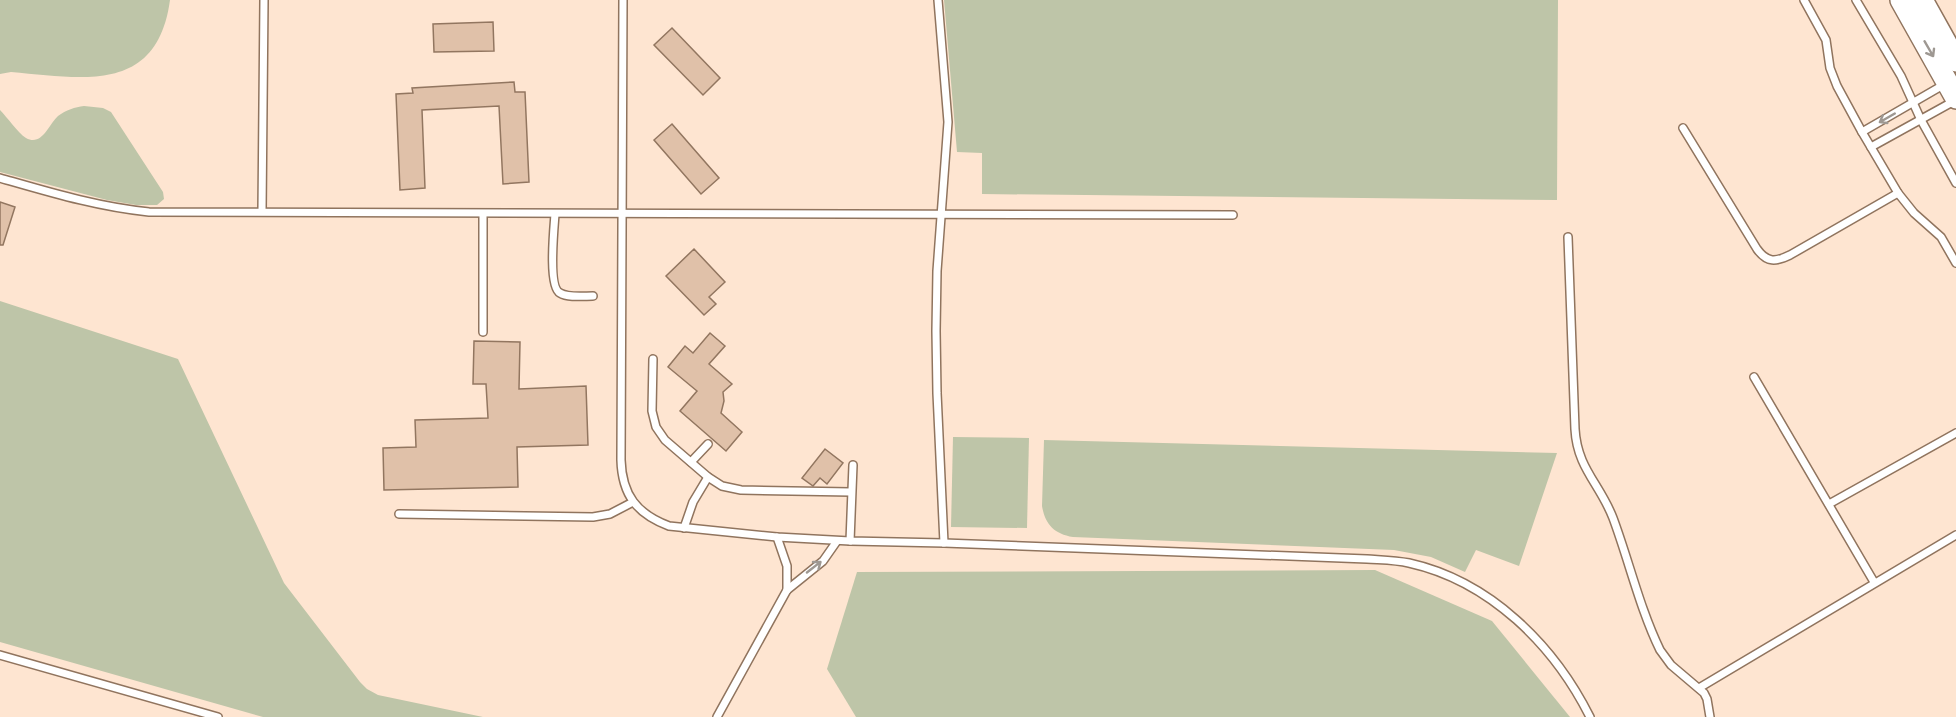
<svg xmlns="http://www.w3.org/2000/svg" width="1956" height="717" font-family="'Sofia Sans Condensed',sans-serif">
	<style>
		.green { fill: #bec5a8 }
		.building { fill: #e0c1a9; stroke: #927660; stroke-width: 1.5 }
		.lines { fill: none; stroke-linecap: round; stroke-linejoin: round }
		.lane-casing { stroke: #90745e; stroke-width: 10 }
		.primary-casing { stroke: #90745e; stroke-width: 24 }
		.lane { stroke: #fff; stroke-width: 7 }
		.primary { stroke: #fff; stroke-width: 21 }
		.oneway { stroke: #9e9892 }
	</style>
	<rect width="100%" height="100%" fill="#fee5d1"/>
	<!-- green -->
	<g class="green">
		<path d="M 0,0 L 170,0 C 157,95 82,78 11,72 L 0,74 Z"/>
		<polygon points="944,0 1558,0 1557,200 982,194 982,153 957,152"/>
		<path d="M 84,106 L 103,108 L 111,112 L 163,192 L 164,199 L 157,205 L 136,205 L 107,200 L 0,172 L 0,110 C 7,117 18,133 26,138 C 42,147 49,124 58,116 C 66,110 75,107 84,106 Z"/>
		<polygon points="0,301 178,359 284,583 360,682 367,689 378,695 483,717 263,717 0,642"/>
		<polygon points="953,437 1029,438 1027,528 951,527"/>
		<path d="M 1044,440 L 1557,453 L 1519,566 L 1476,550 L 1465,572 L 1431,557 L 1394,550 L 1073,537 C 1054,534 1045,524 1042,506 Z"/>
		<polygon points="1375,570 1492,621 1570,717 856,717 827,669 857,572"/>
	</g>
	<!-- building -->
	<g class="building">
		<polygon points="493,22 494,51 434,52 433,24"/>
		<polygon points="672,28 720,78 703,95 654,45"/>
		<polygon points="514,82 515,92 525,92 529,182 503,184 499,106 422,110 425,188 400,190 396,94 413,93 412,88"/>
		<polygon points="672,124 719,178 701,194 654,140"/>
		<polygon points="0,202 15,207 3,245 0,245"/>
		<polygon points="694,249 725,282 709,297 716,304 704,315 666,276"/>
		<polygon points="710,333 725,346 709,364 732,384 723,392 724,401 721,413 742,432 726,451 680,411 697,391 668,367 685,346 693,353"/>
		<polygon points="474,341 520,342 519,389 586,386 588,445 517,447 518,487 384,490 383,448 416,447 415,420 488,418 486,384 473,384"/>
		<polygon points="825,449 843,463 827,484 820,478 813,486 802,478"/>
	</g>
	<g class="lines">
		<!-- lane casing -->
		<g class="lane-casing">
			<g id="lane">
				<path d="M 623,0 L 621,460 C 622,495 637,514 669,526 L 777,537 L 850,541 L 944,543 L 1367,559 C 1381,560 1395,560 1409,563 C 1490,581 1554,645 1590,717"/>
				<polyline points="938,0 948,122 937,271 936,331 937,393 944,543"/>
				<polyline points="1804,0 1826,40 1830,68 1837,86 1862,132 1898,193 1914,213 1941,237 1956,263"/>
				<polyline points="1856,0 1901,76 1921,120 1956,183"/>
				<path d="M 1683,128 L 1757,249 C 1767,263 1776,262 1790,255 L 1898,193"/>
				<polyline points="1862,132 1945,84"/>
				<polyline points="1871,147 1956,100"/>
				<path d="M 0,178 C 49,192 98,207 149,212 L 1233,215"/>
				<polyline points="262,211 264,0"/>
				<path d="M 555,214 C 554,228 548,287 560,293 C 568,298 584,296 593,296"/>
				<path d="M 1568,237 L 1575,429 C 1577,468 1600,484 1613,518 C 1629,561 1640,609 1660,650 L 1671,665 L 1704,693 L 1707,699 L 1710,717"/>
				<polyline points="483,332 483,214"/>
				<polyline points="653,359 652,411 656,427 665,440 708,477 722,486 741,490 851,492"/>
				<polyline points="1754,377 1874,582"/>
				<polyline points="691,462 708,444"/>
				<polyline points="1829,504 1956,433"/>
				<polyline points="399,514 593,517 610,514 633,502"/>
				<polyline points="684,528 693,502 708,477"/>
				<polyline points="777,537 787,566 787,590"/>
				<polyline points="850,541 853,465"/>
				<polyline points="0,655 218,717"/>
				<polyline points="1699,688 1956,535"/>
				<polyline points="717,717 787,590 823,561 837,541"/>
			</g>
		</g>
		<!-- primary casing -->
		<g class="primary-casing">
			<g id="primary">
				<polyline points="1901,0 1956,98"/>
				<polyline points="1922,0 1956,61"/>
			</g>
		</g>
		<!-- lane -->
		<use href="#lane" class="lane"/>
		<!-- primary -->
		<use href="#primary" class="primary"/>
	</g>
	<!-- one-way arrows -->
	<defs><path id="oneway-shaft" d="M-6 0H5M1.5-3L5.5 0L1.5 3" fill="none" stroke-width="1.6" stroke-linecap="round" stroke-linejoin="round" transform="scale(1.5)"/></defs>
	<g class="oneway">
		<use href="#oneway-shaft" transform="translate(1929 49) rotate(60)"/>
		<use href="#oneway-shaft" transform="translate(1887 118) rotate(150)"/>
		<use href="#oneway-shaft" transform="translate(814 567) rotate(-38)"/>
	</g>
</svg>
